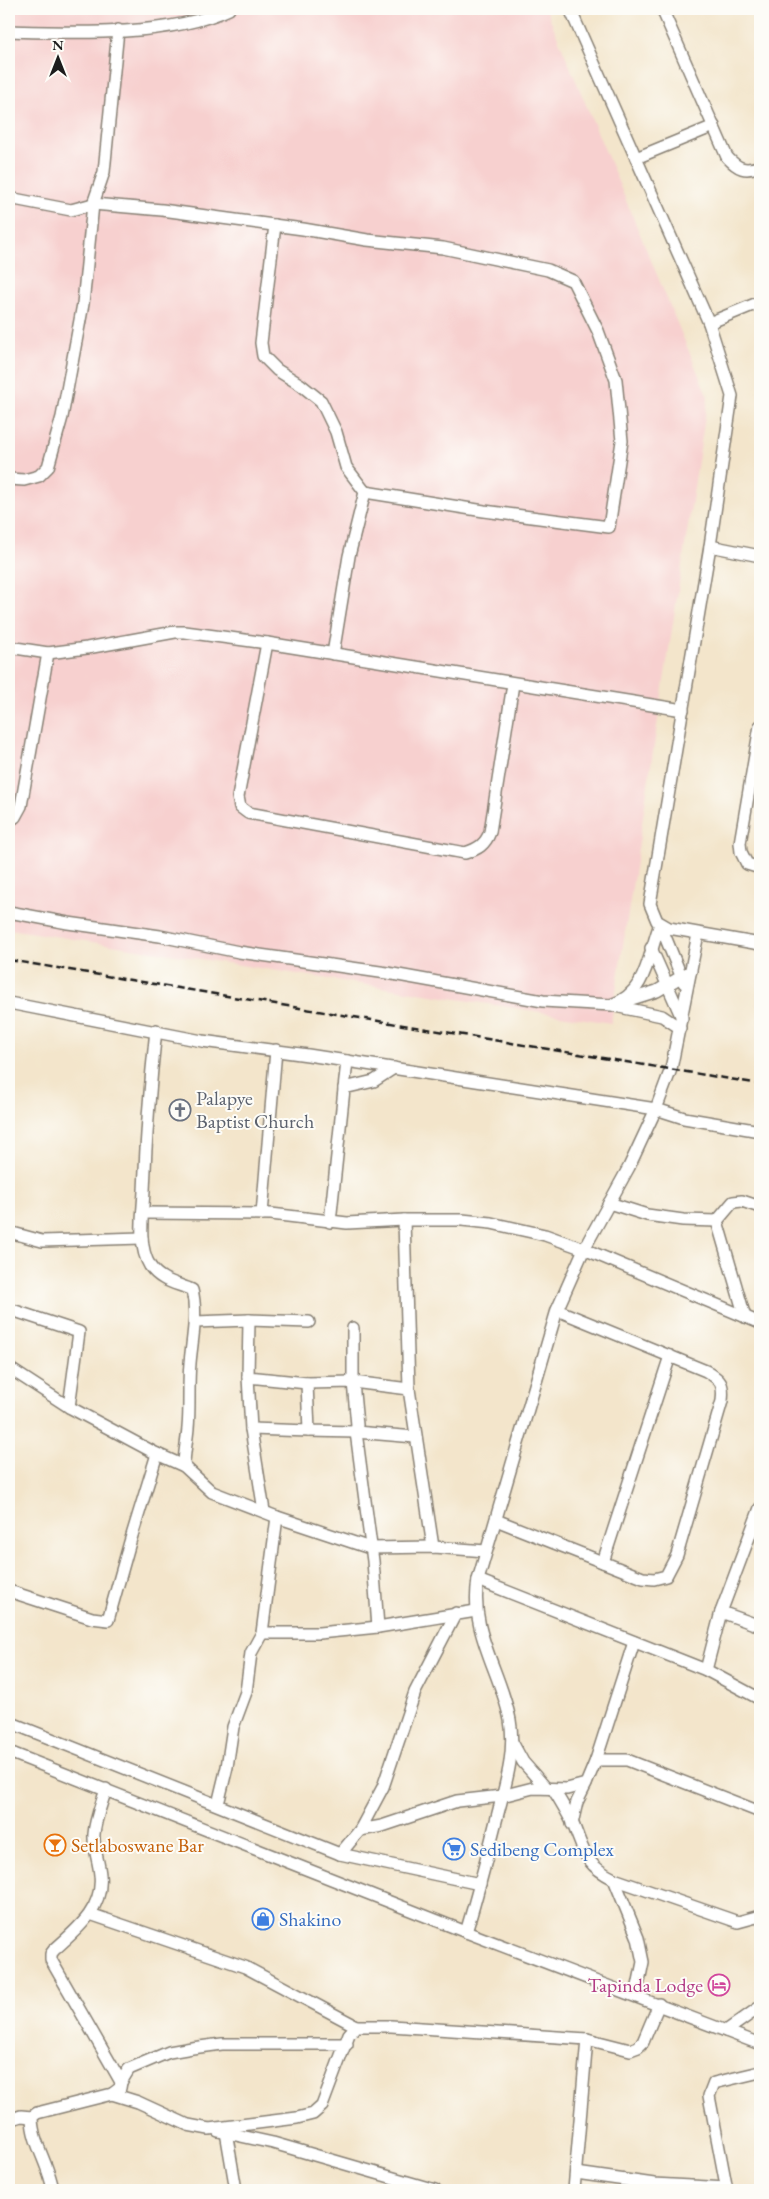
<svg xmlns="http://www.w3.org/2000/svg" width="769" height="2199" font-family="'EB Garamond',serif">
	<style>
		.built { fill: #f7d0cf }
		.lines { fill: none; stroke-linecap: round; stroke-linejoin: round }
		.minor-casing { stroke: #888074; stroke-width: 14 }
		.minor { stroke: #fff; stroke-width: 11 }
		.rail { stroke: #1c1c1c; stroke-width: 2.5; stroke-dasharray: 8 4; stroke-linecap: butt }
		.labels { text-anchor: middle; stroke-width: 4; stroke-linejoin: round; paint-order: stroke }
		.worship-label { font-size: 20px; fill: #5b616d; stroke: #fdfcf7; text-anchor: start }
		.food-label { font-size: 20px; fill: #c56008; stroke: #fdfcf7; text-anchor: start }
		.shop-label { font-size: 20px; fill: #366cbe; stroke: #fdfcf7; text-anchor: start }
		.hotel-label { font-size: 20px; fill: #b23c85; stroke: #fdfcf7; text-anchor: end }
	</style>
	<rect width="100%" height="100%" fill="#fdfcf7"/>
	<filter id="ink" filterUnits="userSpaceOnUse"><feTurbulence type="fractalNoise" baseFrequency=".02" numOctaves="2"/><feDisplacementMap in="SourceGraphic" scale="10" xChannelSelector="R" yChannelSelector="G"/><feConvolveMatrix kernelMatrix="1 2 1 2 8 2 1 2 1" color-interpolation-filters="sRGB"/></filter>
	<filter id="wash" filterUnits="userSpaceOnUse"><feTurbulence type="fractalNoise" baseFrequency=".0096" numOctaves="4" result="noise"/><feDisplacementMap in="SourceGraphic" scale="20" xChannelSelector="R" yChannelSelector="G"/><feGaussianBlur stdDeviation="1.12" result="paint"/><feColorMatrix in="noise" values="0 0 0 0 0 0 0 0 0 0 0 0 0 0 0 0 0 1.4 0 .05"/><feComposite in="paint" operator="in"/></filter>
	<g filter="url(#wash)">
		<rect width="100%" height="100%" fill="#f3e5cb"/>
		<!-- built -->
		<polygon class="built" points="9,9 546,9 708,397 611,1023 9,929"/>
	</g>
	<g filter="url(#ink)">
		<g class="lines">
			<!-- minor casing -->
			<g class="minor-casing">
				<g id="minor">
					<polyline points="570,9 709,323 732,396 710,546 650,904 657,921 669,928 760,944"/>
					<path d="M 662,9 L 727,157 C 738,169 745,172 760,166"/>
					<path d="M 9,31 C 74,33 170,37 229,9"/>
					<polyline points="636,158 714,126"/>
					<polyline points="9,198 71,210 93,204 162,210 303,229 367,240 443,248 548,270 573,281 598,331 616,380 622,441 609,527 484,511 365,492"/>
					<polyline points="275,225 261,343 263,356 277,370 301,385 321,401 336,432 346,467 365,492 349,556 333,654"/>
					<polyline points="709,323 760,302"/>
					<polyline points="9,479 24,480 39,476 48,467 62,417 83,304 93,204 104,172 118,30"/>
					<polyline points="710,546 760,556"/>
					<path d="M 267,643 L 238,797 L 240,807 L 248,813 L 465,853 C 478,849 485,845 490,832 L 513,684"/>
					<polyline points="9,647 48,653 87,648 175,632 185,632 267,643 683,710"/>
					<polyline points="760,726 740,843 741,852 747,864 760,868"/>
					<polyline points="9,821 15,817 21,806 48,653"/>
					<path d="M 9,912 L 68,923 L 160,936 L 239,952 L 387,973 L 543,1001 L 611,1005 C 647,994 648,955 660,924"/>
					<polyline points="660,924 684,983"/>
					<polyline points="651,948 682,1018"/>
					<polyline points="625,1001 657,991 691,971"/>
					<polyline points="9,1003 202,1041 308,1055 656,1109 684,1118 760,1131"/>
					<polyline points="615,1006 662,1016 680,1028"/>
					<path d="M 156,1030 C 150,1084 146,1137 144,1191 C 143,1214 137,1245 150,1266 C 160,1281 176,1283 192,1290 C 198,1314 192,1339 190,1363 C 188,1385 190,1407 188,1428 C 187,1441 184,1453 184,1466"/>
					<polyline points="344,1088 374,1081 394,1068"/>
					<polyline points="609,1203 647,1215 683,1220 717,1221 733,1202 742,1201 760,1207"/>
					<polyline points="143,1213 271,1214 347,1223 404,1220 462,1220 491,1223 545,1235 584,1249 760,1323"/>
					<polyline points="262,1214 276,1050"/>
					<polyline points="404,1220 409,1389 433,1547"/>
					<polyline points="717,1221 745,1317"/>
					<polyline points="330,1222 347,1061"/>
					<polyline points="9,1232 42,1241 142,1238"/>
					<polyline points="9,1309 79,1332 69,1407"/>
					<polyline points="249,1320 309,1322"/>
					<polyline points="195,1322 249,1320 248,1377 307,1383 353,1382 409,1389"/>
					<polyline points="353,1328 353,1382 357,1425 356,1432 373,1561 378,1627"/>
					<polyline points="9,1368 69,1407 157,1454 184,1466 212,1492 277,1517 370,1548 433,1547 486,1551"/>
					<polyline points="248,1377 251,1429 264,1511"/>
					<polyline points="307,1383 309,1431 356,1432 415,1437"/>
					<polyline points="251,1429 309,1431"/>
					<path d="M 496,1520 L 643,1578 L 654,1579 L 666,1576 L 677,1555 L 722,1401 C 724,1383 721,1380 706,1371 L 557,1310"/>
					<polyline points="603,1562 670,1356"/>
					<polyline points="478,1580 706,1670 760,1699"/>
					<polyline points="9,1591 92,1618 108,1620 130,1542 157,1454"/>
					<polyline points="721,1612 760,1626"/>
					<polyline points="262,1633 319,1633 378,1627 476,1611"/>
					<polyline points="706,1670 721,1612 760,1508"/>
					<polyline points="9,1722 340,1854 480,1884"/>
					<polyline points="512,1742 523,1762 545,1787"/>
					<polyline points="9,1752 466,1932 760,2044"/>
					<polyline points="596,1760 627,1760 760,1812"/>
					<path d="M 553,1789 C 560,1800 567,1812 573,1824 C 585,1853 584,1864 614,1879 L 738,1922 L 760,1916"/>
					<polyline points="218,1804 227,1767 233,1727 246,1692 251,1653 262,1633 277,1517"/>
					<polyline points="572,1824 577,1802 586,1784"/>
					<polyline points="360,1830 382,1826 457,1801 502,1796 533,1788 567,1789 586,1784 596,1760 634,1642"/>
					<polyline points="340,1854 360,1830 383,1787 415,1692 456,1613"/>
					<polyline points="614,1879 638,1938 643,1962 636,1996"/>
					<polyline points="90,1914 245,1967 356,2026 391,2026 587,2039 630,2050 638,2047 643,2042 659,2004"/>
					<path d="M 466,1932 C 478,1894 487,1856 497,1817 C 505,1786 516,1753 510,1720 C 501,1672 469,1631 478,1580 L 557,1310 L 584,1249 L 629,1167 L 656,1109 L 671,1069 L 698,934"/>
					<polyline points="726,2031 760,2007"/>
					<polyline points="121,2082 129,2069 169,2052 192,2048 222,2044 347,2044"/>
					<polyline points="112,2094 138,2102 188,2125 209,2129 297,2118 313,2114 322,2106 349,2034 356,2026"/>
					<polyline points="9,2120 21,2116 32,2117"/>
					<polyline points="218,2131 273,2143 435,2190"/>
					<polyline points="226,2132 236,2190"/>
					<polyline points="576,2173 654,2184 727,2188"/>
					<path d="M 53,2190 C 49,2164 32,2143 32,2117 L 37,2113 L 112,2094 L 120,2088 L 121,2082 L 51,1960 L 51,1954 L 54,1950 C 76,1930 104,1909 100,1875 C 99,1861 93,1848 94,1834 C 95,1819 102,1803 106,1789"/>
					<polyline points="574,2190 587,2039"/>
					<polyline points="727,2190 709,2096 714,2083 760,2072"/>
				</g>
			</g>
			<!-- minor -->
			<use href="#minor" class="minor"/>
			<!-- rail -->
			<polyline class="rail" points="9,960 760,1084"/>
		</g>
	</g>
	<!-- icons -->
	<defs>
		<g id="church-ring" transform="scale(1.125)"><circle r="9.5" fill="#fdfcf7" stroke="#6b7280" stroke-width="1.5"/><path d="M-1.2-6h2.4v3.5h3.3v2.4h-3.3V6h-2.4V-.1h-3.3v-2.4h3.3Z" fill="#6b7280"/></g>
		<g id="bar-ring" transform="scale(1.125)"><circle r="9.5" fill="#fdfcf7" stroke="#e8710a" stroke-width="1.5"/><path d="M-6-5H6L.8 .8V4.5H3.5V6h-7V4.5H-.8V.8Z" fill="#e8710a"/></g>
		<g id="supermarket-ring" transform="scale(1.125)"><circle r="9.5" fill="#fdfcf7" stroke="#3f7fe0" stroke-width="1.5"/><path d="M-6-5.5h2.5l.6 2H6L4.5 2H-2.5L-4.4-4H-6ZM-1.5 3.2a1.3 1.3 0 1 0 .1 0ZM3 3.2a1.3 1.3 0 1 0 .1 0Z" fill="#3f7fe0"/></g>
		<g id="shop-ring" transform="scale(1.125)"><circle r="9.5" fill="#fdfcf7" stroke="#3f7fe0" stroke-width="1.5"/><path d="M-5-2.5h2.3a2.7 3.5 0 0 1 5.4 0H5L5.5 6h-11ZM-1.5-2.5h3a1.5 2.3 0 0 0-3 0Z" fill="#3f7fe0"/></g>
		<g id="hotel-ring" transform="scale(1.125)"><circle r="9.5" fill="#fdfcf7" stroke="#d1479c" stroke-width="1.5"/><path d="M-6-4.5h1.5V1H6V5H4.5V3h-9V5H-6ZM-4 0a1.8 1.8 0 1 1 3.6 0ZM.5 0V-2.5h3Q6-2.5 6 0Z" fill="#d1479c"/></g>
	</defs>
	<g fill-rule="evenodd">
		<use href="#church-ring" x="180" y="1110"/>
		<use href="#bar-ring" x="55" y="1845"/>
		<use href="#supermarket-ring" x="454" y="1849"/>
		<use href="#shop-ring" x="263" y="1919"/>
		<use href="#hotel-ring" x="719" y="1985"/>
	</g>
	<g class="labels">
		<!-- worship labels -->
		<g class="worship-label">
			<text x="196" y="1105">Palapye<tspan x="196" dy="23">Baptist Church</tspan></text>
		</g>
		<!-- food labels -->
		<g class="food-label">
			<text x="71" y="1852">Setlaboswane Bar</text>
		</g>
		<!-- shop labels -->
		<g class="shop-label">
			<text x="470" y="1856">Sedibeng Complex</text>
			<text x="279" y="1926">Shakino</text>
		</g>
		<!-- hotel labels -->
		<g class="hotel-label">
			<text x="703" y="1992">Tapinda Lodge</text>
		</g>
	</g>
	<!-- margin -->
	<rect width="769" height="2199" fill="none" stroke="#fdfcf7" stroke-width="30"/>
	<!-- north arrow -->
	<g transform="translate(58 58)" stroke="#fdfcf7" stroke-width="4" paint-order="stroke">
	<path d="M0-4L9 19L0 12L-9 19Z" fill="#1c1c1c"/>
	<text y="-8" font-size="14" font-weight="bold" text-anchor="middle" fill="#1c1c1c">N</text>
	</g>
</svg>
